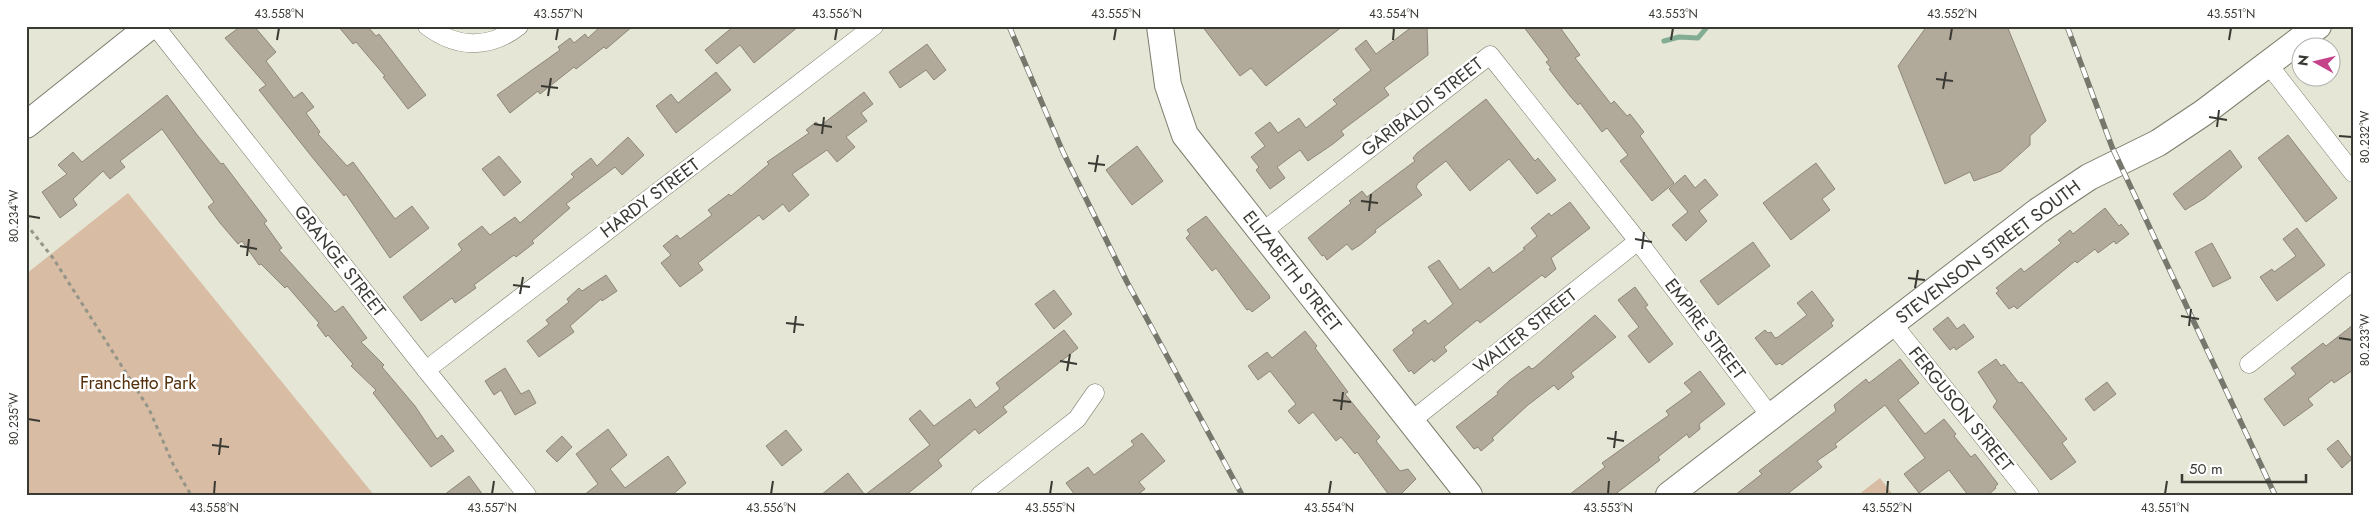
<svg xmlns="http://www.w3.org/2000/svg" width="2379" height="521" font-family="Jost,sans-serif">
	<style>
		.green { fill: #d9bca4 }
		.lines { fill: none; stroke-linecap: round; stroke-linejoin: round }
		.stream { stroke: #82ac94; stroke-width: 5 }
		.building { fill: #b1aa9a; stroke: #8e8779 }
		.street-casing { stroke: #7c7d6d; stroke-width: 19 }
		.secondary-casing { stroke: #7c7d6d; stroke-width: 28 }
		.path { stroke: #949588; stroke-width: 3; stroke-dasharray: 4 4; stroke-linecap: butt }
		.street { stroke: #fff; stroke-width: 18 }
		.secondary { stroke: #fff; stroke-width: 26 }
		.rail-casing { stroke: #77786d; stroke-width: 5.5 }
		.rail { stroke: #fff; stroke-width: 4; stroke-dasharray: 11; stroke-linecap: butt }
		.ticks { fill: none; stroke: #393a33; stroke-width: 2 }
		.labels { text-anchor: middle; stroke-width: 5; stroke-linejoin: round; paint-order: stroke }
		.street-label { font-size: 18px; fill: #393a33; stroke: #fff }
		.park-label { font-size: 18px; fill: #53300b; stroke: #fff }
		.neatline { fill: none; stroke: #393a33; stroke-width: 2 }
		.ticks-label { font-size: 12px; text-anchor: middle; fill: #393a33 }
	</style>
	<rect width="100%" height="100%" fill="#e5e6d5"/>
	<!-- green -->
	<g class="green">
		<polygon points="128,193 374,495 26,495 26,274"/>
		<polygon points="1880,478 1893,495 1858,495"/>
	</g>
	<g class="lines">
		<!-- stream -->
		<polyline class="stream" points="1664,41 1679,37 1698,38 1708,26"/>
	</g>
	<!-- building -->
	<g class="building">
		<polygon points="241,26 254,26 276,52 266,61 294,98 302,92 314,107 306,113 320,132 318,134 347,166 353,162 395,219 412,206 429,228 390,258 346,194 344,196 312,157 259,90 266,85 225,38"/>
		<polygon points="338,26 367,26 376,36 379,34 426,95 408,109 383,77 385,76 356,42 353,44"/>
		<polygon points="601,26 633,26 606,49 604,47 576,69 574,67 540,94 538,91 510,113 497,95 560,50 558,47 570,38 574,43 585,34 588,38"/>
		<polygon points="734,26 799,26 754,63 740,45 717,64 705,50"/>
		<polygon points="1202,26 1343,26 1266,86 1251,68 1240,76"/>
		<polygon points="1413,26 1427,26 1428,55 1384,88 1389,95 1341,131 1344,135 1333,144 1308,161 1300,150 1277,167 1285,178 1270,189 1256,170 1259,167 1251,157 1265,146 1255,133 1270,122 1278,133 1299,118 1306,128 1337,104 1333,100 1371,70 1355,49 1366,40 1376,54"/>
		<polygon points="1523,26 1559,26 1580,55 1575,58 1611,104 1614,101 1627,116 1630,114 1644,132 1640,136 1674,183 1652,201 1620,161 1628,155 1607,128 1602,132 1580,103 1578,105 1570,96 1549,69 1551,68 1546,62 1549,60"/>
		<polygon points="1927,26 2007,26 2046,121 2030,136 2030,145 2001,171 1974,181 1970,172 1945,184 1898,66"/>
		<polygon points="927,44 946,70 934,80 926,70 900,88 889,72"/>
		<polygon points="716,72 731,90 676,133 656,106 671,94 678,103"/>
		<polygon points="864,92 873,104 861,113 867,121 846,137 855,147 837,162 827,150 792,174 809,195 789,212 783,204 763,220 759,215 698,263 703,270 680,287 661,263 671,255 663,246 677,235 680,239 712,215 708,210 729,194 731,196 769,164 767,162 809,133 806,130 816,122 820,126"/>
		<polygon points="167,95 198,136 221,164 223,163 267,221 264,223 282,248 279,250 335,312 343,306 367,338 361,342 384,365 382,367 415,406 437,439 442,435 454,451 431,467 373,393 376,390 351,366 353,364 328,335 326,337 317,325 319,323 287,286 285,288 261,264 259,265 242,241 238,244 220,223 208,207 214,202 162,129 120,161 125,167 110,179 103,171 73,199 77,205 60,218 42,192 67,174 58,165 73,152 82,162"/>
		<polygon points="1486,99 1535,161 1538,158 1556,180 1537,194 1509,159 1470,191 1446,161 1418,183 1416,187 1422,195 1375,230 1376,232 1360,245 1352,250 1347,244 1327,260 1324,255 1322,256 1308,238 1351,203 1349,201 1362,191 1367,197 1415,161 1413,158 1417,153"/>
		<polygon points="2288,135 2337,198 2306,222 2258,158"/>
		<polygon points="628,137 644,155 622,175 615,167 566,204 570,208 532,241 534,243 516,257 514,255 474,285 476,288 455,303 452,298 421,321 403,297 462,250 458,244 482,226 490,235 515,217 520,223 574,177 571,174 591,158 597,166"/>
		<polygon points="1137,146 1163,181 1132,205 1106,170"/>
		<polygon points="2230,150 2242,167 2205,198 2185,210 2173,194"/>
		<polygon points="499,156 521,182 504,196 482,169"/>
		<polygon points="1816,163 1835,189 1822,199 1830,210 1791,240 1763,203"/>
		<polygon points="1685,175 1695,188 1705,179 1718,195 1699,211 1707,221 1686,241 1672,225 1688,212 1669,189"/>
		<polygon points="1570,202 1590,228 1551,258 1556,269 1545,278 1542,275 1480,323 1478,320 1476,321 1444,347 1447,351 1434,362 1432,359 1414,374 1411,370 1409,372 1393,350 1414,333 1412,330 1425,320 1428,324 1453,304 1428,267 1439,260 1460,290 1489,267 1493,273 1525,249 1523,248 1537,236 1531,228 1549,213 1551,216"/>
		<polygon points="2105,208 2119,226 2121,224 2129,234 2116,244 2114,241 2098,253 2095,249 2077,263 2075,261 2017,309 2014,306 2009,309 1996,293 1999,291 1996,288 2021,268 2024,272 2032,266 2061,243 2058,240 2070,230 2073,234"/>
		<polygon points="1206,216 1269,295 1270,298 1252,312 1249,309 1247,310 1216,268 1212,271 1186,238 1190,234 1187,230"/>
		<polygon points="2297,228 2325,265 2277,301 2260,277 2272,269 2274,272 2296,256 2283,239"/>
		<polygon points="1753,242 1770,266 1718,305 1700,281"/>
		<polygon points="2212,243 2231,278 2213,287 2195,252"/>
		<polygon points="606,275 617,291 602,301 601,299 570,326 574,332 539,357 527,341 549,324 546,320 569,302 567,299 579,288 582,291"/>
		<polygon points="1635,287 1648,305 1645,307 1673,344 1649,363 1628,336 1639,327 1618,300"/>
		<polygon points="1054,290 1072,314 1054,329 1035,304"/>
		<polygon points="1812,291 1834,320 1831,323 1833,326 1782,365 1780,363 1776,365 1755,338 1765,330 1768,333 1771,332 1775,338 1778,337 1807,315 1797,303"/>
		<polygon points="1595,315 1616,337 1571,373 1574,377 1558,390 1554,385 1528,405 1492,438 1494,440 1488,445 1481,451 1478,447 1474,449 1456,427 1498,394 1497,392 1510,380 1529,366 1531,369 1534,368"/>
		<polygon points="1948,317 1957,329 1964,324 1974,337 1956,350 1954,347 1950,350 1933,329"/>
		<polygon points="2353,325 2353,370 2334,383 2332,380 2308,399 2313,405 2284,426 2264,399 2296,374 2291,368 2323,343 2326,346"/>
		<polygon points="1064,330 1078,348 1003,407 1007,412 979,434 975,429 938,460 942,466 906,495 821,495 848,473 865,495 930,445 909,419 920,410 934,426 970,399 976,408 1000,389 996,383"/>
		<polygon points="1305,331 1317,346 1315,348 1348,392 1345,394 1380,437 1376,441 1400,471 1408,469 1416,479 1400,495 1389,495 1357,452 1355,454 1341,437 1336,441 1313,412 1299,424 1288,411 1296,404 1270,371 1258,380 1248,366 1267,352 1272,358"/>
		<polygon points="1900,359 1919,383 1898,400 1925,434 1944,419 1956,434 1954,436 1971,457 1975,454 1998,484 1995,487 1996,488 1988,495 1968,495 1949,470 1919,493 1904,474 1925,458 1885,405 1835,444 1837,447 1817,461 1822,467 1786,495 1735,495 1762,474 1759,471 1836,411 1834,405 1856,387 1866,379 1869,383"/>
		<polygon points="1996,359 2001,366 2004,364 2019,383 2022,382 2067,439 2062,443 2076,462 2051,480 1993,407 1997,401 1978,372"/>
		<polygon points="505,368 521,394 529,390 536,403 515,415 501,390 494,395 485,381"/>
		<polygon points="1700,371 1725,404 1699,424 1700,429 1689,438 1687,434 1658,457 1660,460 1614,495 1569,495 1605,467 1602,463 1669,415 1666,411 1692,392 1684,383"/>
		<polygon points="2107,382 2116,394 2094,411 2085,399"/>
		<polygon points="608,429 627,455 610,469 625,488 668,456 686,483 672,495 584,495 598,484 576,454"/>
		<polygon points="786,430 802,450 782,466 766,446"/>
		<polygon points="1142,433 1165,461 1139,482 1145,489 1137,495 1075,495 1066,483 1088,467 1094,475 1134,445 1131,441"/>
		<polygon points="562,436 572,447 557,462 546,451"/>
		<polygon points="2338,440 2352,459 2342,468 2327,449"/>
		<polygon points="469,476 483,495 444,495"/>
	</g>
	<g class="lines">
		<!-- street casing -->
		<g class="street-casing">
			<g id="street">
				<polyline points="155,26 426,370 527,495"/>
				<path d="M 427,26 C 456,48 489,50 519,26"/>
				<polyline points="2268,64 2353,173"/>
				<polyline points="1262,232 1490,55 1638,241 1771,417"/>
				<polyline points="1892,323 2030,495"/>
				<polyline points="2249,364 2353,281"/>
				<polyline points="426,370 874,26"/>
				<polyline points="1411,421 1638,241"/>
				<polyline points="980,495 1077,419 1095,393"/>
			</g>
		</g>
		<!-- secondary casing -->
		<g class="secondary-casing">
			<g id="secondary">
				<polyline points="1160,26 1168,85 1185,135 1469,495"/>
				<polyline points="26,125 150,26"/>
				<polyline points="1669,495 2038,211 2089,177 2158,143 2203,113 2318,26"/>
			</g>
		</g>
		<!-- path -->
		<polyline class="path" points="26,224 53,258 149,409 173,464 191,495"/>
		<!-- street -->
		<use href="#street" class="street"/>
		<!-- secondary -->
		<use href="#secondary" class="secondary"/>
		<!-- rail casing -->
		<g class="rail-casing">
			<g id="rail">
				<polyline points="1009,26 1063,152 1127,282 1242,495"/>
				<polyline points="2067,26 2112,147 2275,495"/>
			</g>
		</g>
		<!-- rail -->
		<use href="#rail" class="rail"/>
	</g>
	<!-- ticks -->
	<path class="ticks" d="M 277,40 L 279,28M 556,40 L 558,28M 835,40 L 837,28M 1114,40 L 1116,28M 1393,40 L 1394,28M 1671,40 L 1673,28M 1950,40 L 1952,28M 2229,40 L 2231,28M 1936,79 L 1953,81M 541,86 L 558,88M 1943,89 L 1946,72M 548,96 L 551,78M 2209,117 L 2227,120M 814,124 L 832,127M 2217,127 L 2219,110M 822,134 L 824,117M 2339,136 L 2352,137M 1088,163 L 1105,165M 1095,172 L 1098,155M 1361,201 L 1378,203M 1369,211 L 1371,194M 28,216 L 40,218M 1635,239 L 1652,242M 240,246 L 257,249M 1642,249 L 1644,232M 247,256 L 249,239M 1908,278 L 1925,280M 513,285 L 530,287M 1915,288 L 1918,270M 520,294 L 523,277M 2181,316 L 2199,319M 786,323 L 804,325M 2189,326 L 2191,309M 794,333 L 796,316M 2339,338 L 2352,340M 1060,361 L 1077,364M 1067,371 L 1070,354M 1333,400 L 1351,402M 1341,410 L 1343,392M 28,419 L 40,421M 1607,438 L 1624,441M 212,445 L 229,447M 1614,448 L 1616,431M 219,455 L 221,438M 214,494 L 215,481M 492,494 L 494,481M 771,494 L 773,481M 1050,494 L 1052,481M 1329,494 L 1331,481M 1608,494 L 1609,481M 1887,494 L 1888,481M 2165,494 L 2167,481"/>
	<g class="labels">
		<!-- street labels -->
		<g class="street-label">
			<text transform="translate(1422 107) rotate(-38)" y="6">GARIBALDI STREET</text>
			<text transform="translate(650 198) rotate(-37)" y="6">HARDY STREET</text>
			<text transform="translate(1988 252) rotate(-37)" y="6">STEVENSON STREET SOUTH</text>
			<text transform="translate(340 261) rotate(52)" y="6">GRANGE STREET</text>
			<text transform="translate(1292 271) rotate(52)" y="6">ELIZABETH STREET</text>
			<text transform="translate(1705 329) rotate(53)" y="6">EMPIRE STREET</text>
			<text transform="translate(1525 331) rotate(-38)" y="6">WALTER STREET</text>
			<text transform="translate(1961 409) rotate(51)" y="6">FERGUSON STREET</text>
		</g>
		<!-- park labels -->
		<g class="park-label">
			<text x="138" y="389">Franchetto Park</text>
		</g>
	</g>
	<!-- border -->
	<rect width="2379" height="521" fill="none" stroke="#ffffff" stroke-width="55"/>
	<!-- north arrow -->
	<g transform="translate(2316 62) rotate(278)"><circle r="24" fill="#ffffff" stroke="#b0b0ad"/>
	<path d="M0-4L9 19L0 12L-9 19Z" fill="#c4438b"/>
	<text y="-8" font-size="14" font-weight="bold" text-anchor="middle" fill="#393a33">N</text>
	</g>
	<!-- scale -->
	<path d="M2182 474v8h124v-8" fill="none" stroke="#393a33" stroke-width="2.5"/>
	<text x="2189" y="474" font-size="15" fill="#393a33" stroke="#ffffff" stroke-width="4" paint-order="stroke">50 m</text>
	<rect x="28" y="28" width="2324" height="466" class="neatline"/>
	<g class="ticks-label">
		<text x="279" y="18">43.558°N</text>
		<text x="558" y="18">43.557°N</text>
		<text x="837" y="18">43.556°N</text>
		<text x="1116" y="18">43.555°N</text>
		<text x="1394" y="18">43.554°N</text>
		<text x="1673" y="18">43.553°N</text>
		<text x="1952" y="18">43.552°N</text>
		<text x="2231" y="18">43.551°N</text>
		<text transform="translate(2365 137) rotate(-90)" y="4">80.232°W</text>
		<text transform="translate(14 216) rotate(-90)" y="4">80.234°W</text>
		<text transform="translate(2365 340) rotate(-90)" y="4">80.233°W</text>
		<text transform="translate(14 419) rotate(-90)" y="4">80.235°W</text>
		<text x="214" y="512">43.558°N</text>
		<text x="492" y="512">43.557°N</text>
		<text x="771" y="512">43.556°N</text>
		<text x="1050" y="512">43.555°N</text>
		<text x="1329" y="512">43.554°N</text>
		<text x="1608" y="512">43.553°N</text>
		<text x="1887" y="512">43.552°N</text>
		<text x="2165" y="512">43.551°N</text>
	</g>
</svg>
